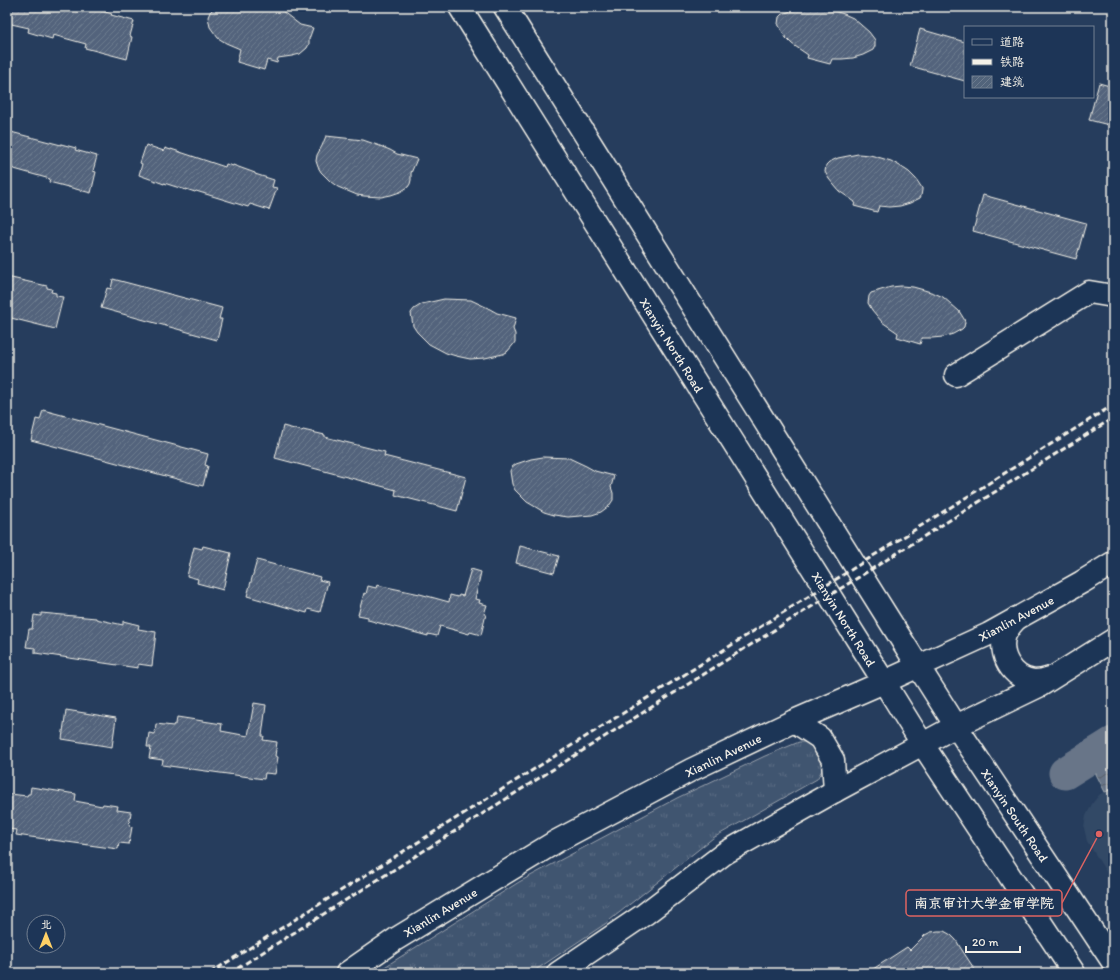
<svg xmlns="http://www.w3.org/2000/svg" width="1120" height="980" font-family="Itim,'LXGW WenKai TC',sans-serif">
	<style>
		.built { fill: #334966 }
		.grass { fill: url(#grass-tufts); stroke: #9aa2ac }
		.water { fill: url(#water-waves); stroke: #9fa7ae }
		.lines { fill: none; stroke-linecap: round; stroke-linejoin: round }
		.river { stroke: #677588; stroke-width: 33 }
		.building { fill: url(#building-hatch); stroke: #f4f1e8 }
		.minor-casing { stroke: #f4f1e8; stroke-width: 25 }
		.major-casing { stroke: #f4f1e8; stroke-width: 25 }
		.minor { stroke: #1d3557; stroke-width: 22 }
		.major { stroke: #1d3557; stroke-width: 22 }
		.rail { stroke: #f4f1e8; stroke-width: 3; stroke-dasharray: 6 3; stroke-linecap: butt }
		.labels { text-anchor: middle; stroke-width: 4; stroke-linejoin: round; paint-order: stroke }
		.street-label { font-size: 13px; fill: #f4f1e8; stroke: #1d3557 }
		.leader { fill: none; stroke: #df6462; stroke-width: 1.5 }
		.callout-dot { fill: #df6462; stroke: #1d3557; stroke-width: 1.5 }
		.callout { fill: #1d3557; stroke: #df6462; stroke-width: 1.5 }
		.callout-label { font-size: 14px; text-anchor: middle; font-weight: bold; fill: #f4f1e8 }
	</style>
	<defs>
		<pattern id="grass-tufts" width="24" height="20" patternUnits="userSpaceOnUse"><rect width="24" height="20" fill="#40546f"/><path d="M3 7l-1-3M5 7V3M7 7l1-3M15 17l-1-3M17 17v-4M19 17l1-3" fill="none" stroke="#5c6d84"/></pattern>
		<pattern id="water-waves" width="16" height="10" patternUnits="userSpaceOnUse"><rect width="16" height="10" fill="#677588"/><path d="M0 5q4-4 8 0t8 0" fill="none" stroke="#585e67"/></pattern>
		<pattern id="building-hatch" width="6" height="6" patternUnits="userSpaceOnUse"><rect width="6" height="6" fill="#52647b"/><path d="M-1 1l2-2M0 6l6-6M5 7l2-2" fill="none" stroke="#6c7b8e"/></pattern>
	</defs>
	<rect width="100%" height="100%" fill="#263d5d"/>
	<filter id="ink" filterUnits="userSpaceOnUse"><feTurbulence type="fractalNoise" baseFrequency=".025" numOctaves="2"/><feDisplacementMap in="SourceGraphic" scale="8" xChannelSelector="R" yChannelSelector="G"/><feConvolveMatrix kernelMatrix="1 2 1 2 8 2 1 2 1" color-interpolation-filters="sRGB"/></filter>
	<g filter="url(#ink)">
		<!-- built -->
		<polygon class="built" points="1113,786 1113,883 1087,841 1084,828 1086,816 1092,804 1099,795"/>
		<!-- grass -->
		<polygon class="grass" points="799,742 810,742 823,759 822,770 817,779 713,838 605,924 531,973 375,973 519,882 677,798 765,756"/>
		<!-- water -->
		<polygon class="water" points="1113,726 1113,789 1105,792 1081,744"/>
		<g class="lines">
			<!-- river -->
			<polyline class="river" points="1065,773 1113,743"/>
		</g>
		<!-- building -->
		<g class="building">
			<polygon points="7,7 88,7 112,14 111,15 134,21 130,36 132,37 127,59 85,48 86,44 53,35 52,39 28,32 29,28 7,23"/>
			<polygon points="218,7 277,7 300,25 313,28 309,39 309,44 307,48 300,54 292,56 278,58 277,63 267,60 264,70 237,62 240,49 226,43 218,38 210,27 208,17 210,12 213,9"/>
			<polygon points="810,7 823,8 844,14 853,18 869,32 875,40 875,46 873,50 863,55 853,58 842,59 832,59 830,64 807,58 808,55 792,44 786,38 778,24 779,17 782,14 801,8"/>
			<polygon points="920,29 965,42 965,81 910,66"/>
			<polygon points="1099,83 1113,87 1113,126 1089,120"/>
			<polygon points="7,131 61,145 61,144 76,148 75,150 97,156 93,171 96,172 91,193 49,182 50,179 7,167"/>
			<polygon points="326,136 363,140 380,146 390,150 397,154 417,159 411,173 411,180 410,184 408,187 400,192 391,195 381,197 364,196 357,195 338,187 331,182 321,172 318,167 316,161 317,155 322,146"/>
			<polygon points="146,145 164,151 165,148 171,150 171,149 225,167 226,164 233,166 233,165 255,173 255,174 274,180 272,187 277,188 269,210 250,204 248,207 196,191 195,192 186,189 186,190 164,183 164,184 139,175 142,164 140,163"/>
			<polygon points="858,154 870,155 881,158 891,161 900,166 909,172 916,179 922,188 922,190 921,196 920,198 910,203 900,206 889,207 879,206 877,212 854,206 855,202 839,191 829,179 825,172 826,165 829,162 838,158"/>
			<polygon points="983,195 1086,223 1076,259 973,231"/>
			<polygon points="7,277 47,286 47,288 52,289 51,292 56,293 56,296 63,297 55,329 7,317"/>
			<polygon points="113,279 222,308 219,319 222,319 217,340 101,308 107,288 111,289"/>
			<polygon points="901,286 913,287 924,290 934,293 943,297 959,311 964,319 965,322 964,327 962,329 953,334 943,337 932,338 922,338 920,344 897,337 898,333 882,322 872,310 868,303 869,296 871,293 891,287"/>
			<polygon points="444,299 471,300 488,308 497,313 516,318 513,329 515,334 515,342 513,345 507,352 503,354 485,358 470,359 456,356 446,353 429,344 417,332 413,326 411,313 414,309 422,304"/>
			<polygon points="43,410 208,454 205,465 208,466 203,486 31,440 36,419 40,420"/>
			<polygon points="283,426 302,431 303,430 325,435 325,437 385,452 384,456 466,477 457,511 395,495 396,490 275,458"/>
			<polygon points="543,457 569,458 586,466 595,471 614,476 611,487 613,493 613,500 609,506 601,512 592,515 568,517 554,515 544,512 527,502 515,490 512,484 510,471 512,467 516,464 531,459"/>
			<polygon points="203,546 231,553 223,590 197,583 198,579 187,576 194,547 202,549"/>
			<polygon points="520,546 559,556 554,573 516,563"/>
			<polygon points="257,560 320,577 319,580 328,582 320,612 308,609 307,613 247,596"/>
			<polygon points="471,569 481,572 475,599 480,600 479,603 487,605 484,614 486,614 481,635 470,632 469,634 440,626 437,636 428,634 428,636 368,620 368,617 358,615 364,593 366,594 368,586 376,588 377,585 420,594 449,602 450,595 458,597 459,595 463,596"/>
			<polygon points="41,613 96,618 96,619 123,625 123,621 139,625 138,629 156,632 152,666 138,664 138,668 35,653 35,648 26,647 29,629 32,629 34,615 41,616"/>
			<polygon points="254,703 266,705 262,736 264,736 263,740 277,742 275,756 278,757 275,774 265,773 264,779 162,765 163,760 149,758 151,747 147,747 149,733 155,734 156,724 173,726 174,724 176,724 177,717 222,724 221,731 248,736"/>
			<polygon points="66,710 116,718 112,747 62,739"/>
			<polygon points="31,787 76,794 75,801 102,806 103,804 118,806 117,810 131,812 129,826 132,827 129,844 119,843 118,849 16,835 17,830 7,829 7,804 9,804 10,794 27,796 28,794 30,794"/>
			<polygon points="938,931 944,931 951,935 956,940 960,947 977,973 867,973 907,947 910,950 925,935 931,932"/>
		</g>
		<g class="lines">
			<!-- minor casing -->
			<g class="minor-casing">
				<g id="minor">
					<polyline points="956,375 1089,292 1113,296"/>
					<polyline points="918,666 956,726 1113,962"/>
					<polyline points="884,682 923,745 1074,973"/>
				</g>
			</g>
			<!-- major casing -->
			<g class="major-casing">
				<g id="major">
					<polyline points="460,7 884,682"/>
					<polyline points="505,7 918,666"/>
					<path d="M 1017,618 C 1012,623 1008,628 1005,634 C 998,654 1012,679 1034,681 C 1040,681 1045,680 1050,678"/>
					<polyline points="794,721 820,738 833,760 835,791"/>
					<polyline points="347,973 396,939 557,841 691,770 794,721 884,682 989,634 1082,582 1113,563"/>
					<polyline points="558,973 645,914 725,853 835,791 956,726 1041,685 1113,640"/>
				</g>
			</g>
			<!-- minor -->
			<use href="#minor" class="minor"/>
			<!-- major -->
			<use href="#major" class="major"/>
			<!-- rail -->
			<g class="rail">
				<polyline points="210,973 1113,405"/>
				<polyline points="230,973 728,659 1113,418"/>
			</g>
		</g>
	</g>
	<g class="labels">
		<!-- street labels -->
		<g class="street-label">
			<text transform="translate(672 345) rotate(58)" y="5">Xianyin North Road</text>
			<text transform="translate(1016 618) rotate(-28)" y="5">Xianlin Avenue</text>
			<text transform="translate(844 619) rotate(58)" y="5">Xianyin North Road</text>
			<text transform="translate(723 755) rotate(-26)" y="5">Xianlin Avenue</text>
			<text transform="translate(1015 815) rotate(56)" y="5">Xianyin South Road</text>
			<text transform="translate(440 912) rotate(-31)" y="5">Xianlin Avenue</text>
		</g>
	</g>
	<!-- callouts -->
	<path class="leader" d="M1099 834L1062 903"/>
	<circle class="callout-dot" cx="1099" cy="834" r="4"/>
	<rect class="callout" x="906" y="890" width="156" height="26" rx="4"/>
	<g class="callout-label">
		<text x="984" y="908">南京审计大学金审学院</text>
	</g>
	<!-- margin -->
	<rect width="1120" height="980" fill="none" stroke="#1d3557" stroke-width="24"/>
	<rect x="12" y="12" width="1096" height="956" fill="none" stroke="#f4f1e8" stroke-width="1.5" filter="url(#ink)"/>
	<!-- legend -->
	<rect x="964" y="26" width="130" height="72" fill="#1d3557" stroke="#738091"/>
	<rect x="972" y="39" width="20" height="6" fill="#1d3557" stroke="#738091"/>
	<text x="1000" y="46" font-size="12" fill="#f4f1e8">道路</text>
	<rect x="972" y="59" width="20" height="6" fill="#f4f1e8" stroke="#738091"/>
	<text x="1000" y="66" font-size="12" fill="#f4f1e8">铁路</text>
	<rect x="972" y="76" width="20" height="12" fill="url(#building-hatch)" stroke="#738091"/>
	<text x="1000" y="86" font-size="12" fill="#f4f1e8">建筑</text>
	<!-- north arrow -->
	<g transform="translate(46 934)"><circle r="19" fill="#1d3557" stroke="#738091"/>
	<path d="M0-3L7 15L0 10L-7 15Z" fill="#ffd166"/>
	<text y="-6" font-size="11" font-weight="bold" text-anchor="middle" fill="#f4f1e8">北</text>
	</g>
	<!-- scale -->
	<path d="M966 946v6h54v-6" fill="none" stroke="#f4f1e8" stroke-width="2"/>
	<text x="972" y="946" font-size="12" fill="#f4f1e8" stroke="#1d3557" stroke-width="3" paint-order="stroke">20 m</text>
</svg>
